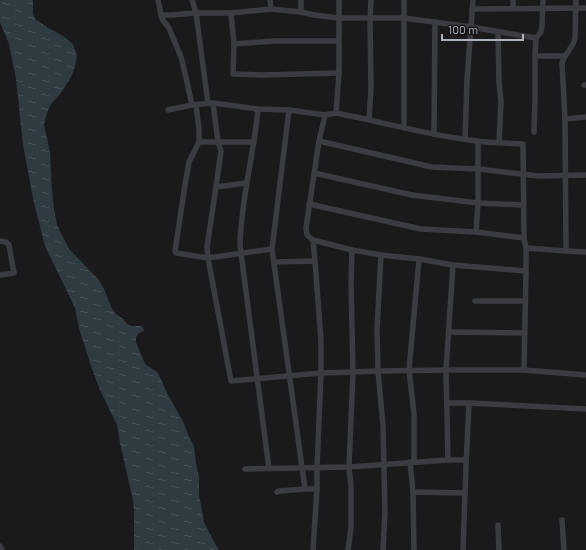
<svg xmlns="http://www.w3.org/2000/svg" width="586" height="550" font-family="Barlow,sans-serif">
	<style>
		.water { fill: url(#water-ripples) }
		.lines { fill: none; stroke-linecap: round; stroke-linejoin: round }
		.minor { stroke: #3b3c41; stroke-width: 5.5 }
	</style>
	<defs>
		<pattern id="water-ripples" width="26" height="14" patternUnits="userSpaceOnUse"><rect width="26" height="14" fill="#2f3a41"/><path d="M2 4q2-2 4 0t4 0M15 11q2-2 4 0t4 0" fill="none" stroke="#4a545a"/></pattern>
	</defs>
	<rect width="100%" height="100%" fill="#1a1a1c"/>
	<!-- water -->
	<polygon class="water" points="0,0 33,0 33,13 35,19 47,27 63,36 73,44 77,56 75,66 72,75 61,93 51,104 48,110 45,120 44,125 50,152 52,190 54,209 57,225 69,249 99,280 104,289 112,309 115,313 124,320 127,324 132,326 142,326 144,331 139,333 136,337 136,342 145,364 158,373 168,395 183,421 189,437 194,446 196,463 199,477 199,495 204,522 211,536 219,550 134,550 134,510 133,500 120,443 117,425 99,388 91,366 79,328 75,308 45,246 34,203 23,145 16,79 9,44 0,22"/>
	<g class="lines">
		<!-- minor -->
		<g class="minor">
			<polyline points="158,0 162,19 169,28 181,57 185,73 192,105"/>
			<polyline points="192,0 196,13 208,103"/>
			<polyline points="270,0 271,9"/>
			<polyline points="301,0 301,12"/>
			<polyline points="576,0 575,38 573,44 564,58 562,63 565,119 566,251 586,252"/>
			<polyline points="513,8 513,0"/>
			<polyline points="472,9 586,8"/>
			<polyline points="231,13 234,44 233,74 262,75 339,73"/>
			<polyline points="161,15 171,15 196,13 231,13 271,9 301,12 314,15 339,18 404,18 471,27 536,38"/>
			<polyline points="498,32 499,82 501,102 499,142"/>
			<polyline points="234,44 274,41 338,41"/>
			<polyline points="535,56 564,56"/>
			<polyline points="584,85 586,85"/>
			<polyline points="213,103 218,142 221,151 216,187 207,247 208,258 231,381 321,373 353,372 378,371 446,370 524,370 586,375"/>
			<polyline points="196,105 199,129 199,142 189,162 185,185 175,251 176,253 208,258 272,249"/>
			<path d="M 258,109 C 254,154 241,199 240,245 L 269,469"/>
			<path d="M 168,110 L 192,105 L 213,103 L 258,109 L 289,110 L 325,115 L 336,113 C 383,122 430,136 477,141 C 492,143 508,143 523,144 L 524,238 L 526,248"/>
			<polyline points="289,110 272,249 305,489"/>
			<polyline points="336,113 339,73 339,0"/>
			<polyline points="369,119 371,89 370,18 371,0"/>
			<polyline points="565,119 586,117"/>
			<polyline points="404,128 404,0"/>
			<polyline points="534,132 535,101 535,56 536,38 541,32 542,25 543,0"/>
			<polyline points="434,134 435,22"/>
			<polyline points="465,139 467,80 473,0"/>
			<polyline points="319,141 432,167 478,169 539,176 586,175"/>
			<polyline points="199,142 254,142"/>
			<polyline points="314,173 412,195 478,203 523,205"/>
			<polyline points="216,187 246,183"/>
			<polyline points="309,204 421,229 476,232 524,238"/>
			<polyline points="476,232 478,203 478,142"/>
			<polyline points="313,240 307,235 306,228 319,141 325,115"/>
			<polyline points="0,241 6,242 9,245 14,273 0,275"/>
			<polyline points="381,255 377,330 378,371 383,426 385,512 383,550"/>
			<polyline points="419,259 453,265 526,271 524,370"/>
			<polyline points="315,261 313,240 352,250 381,255 419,259 409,370 414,414 414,462"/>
			<polyline points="274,262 315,261 321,340 321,373 317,468 317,489 313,550"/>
			<polyline points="526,271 526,248 566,251"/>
			<polyline points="475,301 525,301"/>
			<polyline points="449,332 525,333"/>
			<polyline points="447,403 469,403 586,409"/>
			<polyline points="448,460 446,370 453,265"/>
			<polyline points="410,462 413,492 414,550"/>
			<polyline points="245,469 349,467 448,460 466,460"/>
			<polyline points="277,492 279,491 305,489 317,489"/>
			<polyline points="413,492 465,493"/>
			<polyline points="562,520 564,550"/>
			<polyline points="498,525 499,550"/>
			<polyline points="0,546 2,550"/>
			<polyline points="348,550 351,528 351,486 349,467 353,372 351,283 352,250"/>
			<polyline points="463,550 466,466 469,403"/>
		</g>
	</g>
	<!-- scale -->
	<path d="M442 34v6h81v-6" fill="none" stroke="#acb2bc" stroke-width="2"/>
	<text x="448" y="34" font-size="12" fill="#acb2bc" stroke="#151517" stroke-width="3" paint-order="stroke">100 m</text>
</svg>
